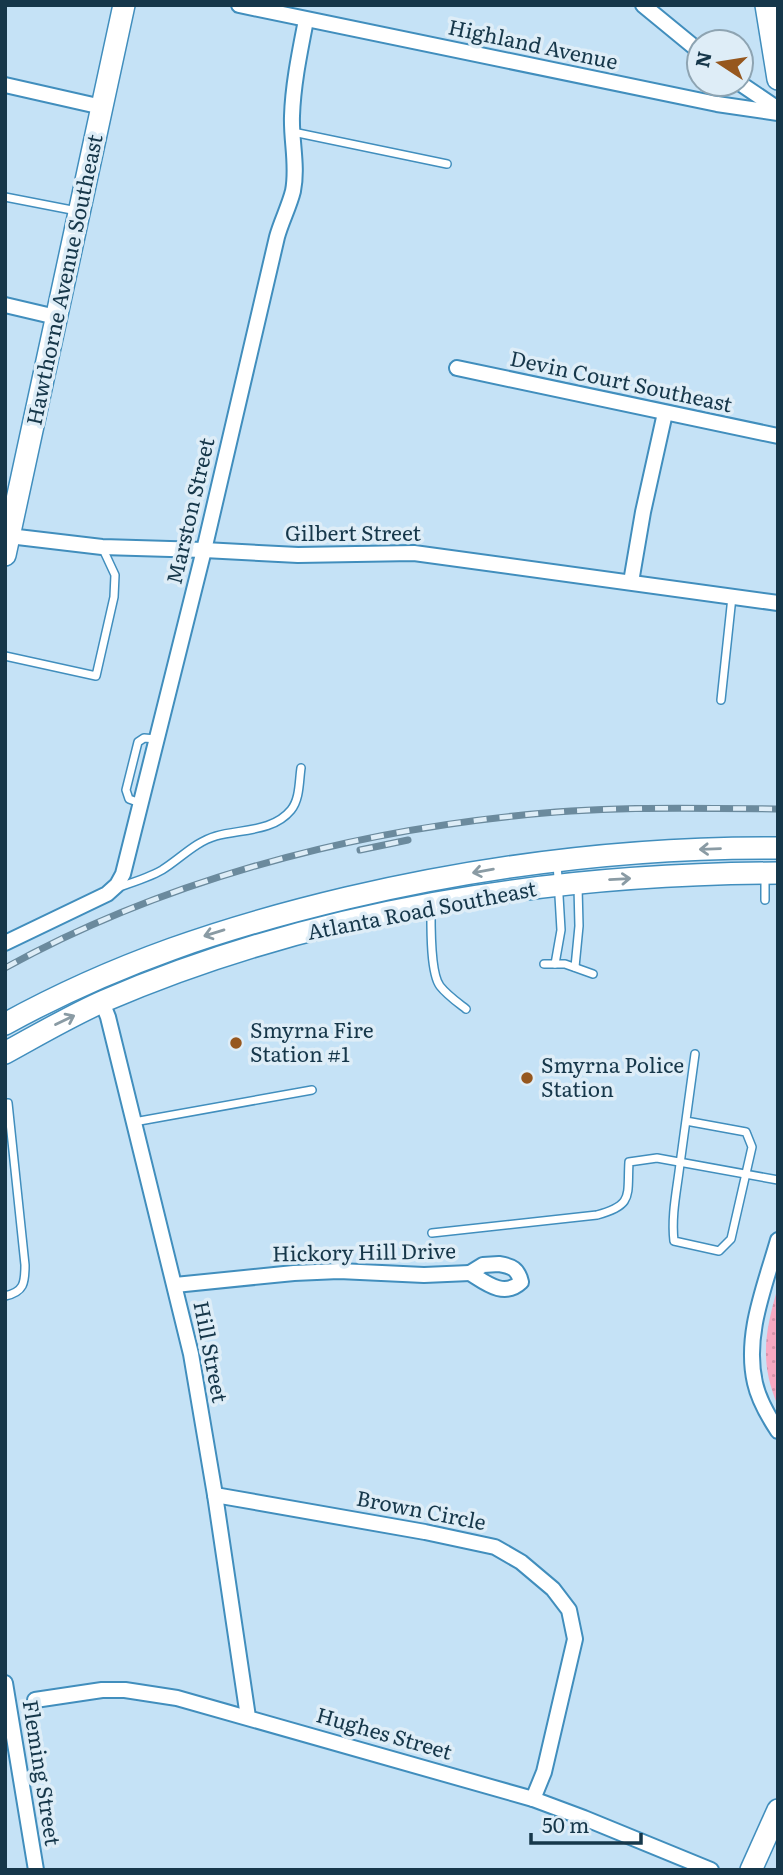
<svg xmlns="http://www.w3.org/2000/svg" width="783" height="1875" font-family="Literata,serif">
	<style>
		.grass { fill: url(#grass-dots) }
		.lines { fill: none; stroke-linecap: round; stroke-linejoin: round }
		.lane-casing { stroke: #418ebd; stroke-width: 10 }
		.street-casing { stroke: #418ebd; stroke-width: 18 }
		.secondary-casing { stroke: #418ebd; stroke-width: 24 }
		.lane { stroke: #fff; stroke-width: 7 }
		.street { stroke: #fff; stroke-width: 14 }
		.secondary { stroke: #fff; stroke-width: 21 }
		.rail-casing { stroke: #6b8a9d; stroke-width: 7 }
		.rail { stroke: #deedf7; stroke-width: 4.5; stroke-dasharray: 13; stroke-linecap: butt }
		.oneway { stroke: #8a9ba4 }
		.poi-dot { fill: #96571e; stroke: #deedf7; stroke-width: 2.5 }
		.labels { text-anchor: middle; stroke-width: 7; stroke-linejoin: round; paint-order: stroke }
		.street-label { font-size: 21px; fill: #16374a; stroke: #deedf7 }
		.poi-label { font-size: 21px; fill: #16374a; stroke: #deedf7; text-anchor: start }
	</style>
	<defs>
		<pattern id="grass-dots" width="8" height="8" patternUnits="userSpaceOnUse" patternTransform="scale(1.75)"><rect width="8" height="8" fill="#f7a9c2"/><path d="M2 2h.1M6 6h.1" fill="none" stroke="#d392a8" stroke-width="1.8" stroke-linecap="round"/></pattern>
	</defs>
	<rect width="100%" height="100%" fill="#c5e2f6"/>
	<!-- grass -->
	<path class="grass" d="M 778,1287 L 778,1406 C 759,1362 765,1331 778,1287 Z"/>
	<g class="lines">
		<!-- lane casing -->
		<g class="lane-casing">
			<g id="lane">
				<polyline points="293,132 447,164"/>
				<polyline points="5,197 77,211"/>
				<polyline points="5,656 96,676 114,597 115,575 102,547"/>
				<polyline points="721,700 732,597"/>
				<polyline points="140,803 129,799 126,790 138,742 144,738 156,739"/>
				<path d="M 116,888 C 131,883 148,878 162,870 C 180,859 195,842 216,836 C 241,829 273,832 291,810 C 300,799 299,781 301,768"/>
				<polyline points="765,900 765,877"/>
				<path d="M 431,907 C 431,925 430,973 440,986 C 447,995 457,1002 466,1009"/>
				<polyline points="544,964 565,964 593,974"/>
				<polyline points="555,964 561,930 557,862"/>
				<polyline points="575,967 579,926 578,887"/>
				<path d="M 686,1121 L 746,1132 L 752,1147 L 731,1239 L 719,1251 L 674,1241 C 671,1215 677,1190 680,1164 C 685,1128 690,1091 695,1054"/>
				<polyline points="134,1122 312,1090"/>
				<path d="M 432,1233 L 597,1215 C 634,1205 627,1196 629,1162 L 657,1158 L 778,1180"/>
				<path d="M 5,1296 C 24,1292 25,1283 25,1265 L 8,1103"/>
			</g>
		</g>
		<!-- street casing -->
		<g class="street-casing">
			<g id="street">
				<polyline points="239,5 717,104 778,113"/>
				<polyline points="643,5 699,51"/>
				<polyline points="741,84 778,109"/>
				<polyline points="5,85 102,107"/>
				<polyline points="5,305 56,317"/>
				<polyline points="457,368 778,436"/>
				<polyline points="9,536 102,547 204,550 298,555 414,553 778,603"/>
				<polyline points="631,582 643,512 665,413"/>
				<path d="M 5,943 L 107,894 L 117,885 L 123,874 L 204,550 L 277,237 C 281,222 289,207 293,191 C 298,166 291,141 292,116 C 293,84 300,51 306,20"/>
				<polyline points="102,1002 108,1017 191,1354 215,1495 248,1717"/>
				<path d="M 778,1240 C 765,1286 744,1335 755,1383 C 759,1401 768,1416 778,1431"/>
				<path d="M 499,1264 C 512,1266 518,1269 521,1282 C 504,1298 486,1283 470,1273 L 483,1265 Z"/>
				<polyline points="175,1285 294,1273 339,1271 424,1275 470,1273"/>
				<polyline points="215,1495 425,1532 495,1547 521,1562 553,1589 569,1610 575,1639 544,1772 533,1799"/>
				<polyline points="5,1683 36,1870"/>
				<polyline points="35,1700 102,1690 125,1690 177,1698 533,1799 584,1818 711,1870"/>
			</g>
		</g>
		<!-- secondary casing -->
		<g class="secondary-casing">
			<g id="secondary">
				<polyline points="766,5 778,79"/>
				<polyline points="5,555 124,5"/>
				<path d="M 5,1024 C 116,963 225,927 347,898 C 488,865 633,847 778,848"/>
				<path d="M 5,1053 C 38,1035 70,1016 104,1001 C 315,910 549,874 778,873"/>
				<polyline points="751,1870 778,1810"/>
			</g>
		</g>
		<!-- lane -->
		<use href="#lane" class="lane"/>
		<!-- street -->
		<use href="#street" class="street"/>
		<!-- secondary -->
		<use href="#secondary" class="secondary"/>
		<!-- rail casing -->
		<g class="rail-casing">
			<g id="rail">
				<polyline points="360,850 408,840"/>
				<path d="M 5,968 C 159,883 340,834 514,816 C 601,806 690,808 778,809"/>
			</g>
		</g>
		<!-- rail -->
		<use href="#rail" class="rail"/>
	</g>
	<!-- one-way arrows -->
	<defs><path id="oneway-shaft" d="M-6 0H5M1.5-3L5.5 0L1.5 3" fill="none" stroke-width="1.6" stroke-linecap="round" stroke-linejoin="round" transform="scale(1.75)"/></defs>
	<g class="oneway">
		<use href="#oneway-shaft" transform="translate(710 849) rotate(178)"/>
		<use href="#oneway-shaft" transform="translate(483 871) rotate(170)"/>
		<use href="#oneway-shaft" transform="translate(620 879) rotate(-3)"/>
		<use href="#oneway-shaft" transform="translate(214 933) rotate(163)"/>
		<use href="#oneway-shaft" transform="translate(65 1020) rotate(-26)"/>
	</g>
	<!-- markers -->
	<g class="poi-dot">
		<circle cx="236" cy="1043" r="7"/>
		<circle cx="527" cy="1078" r="7"/>
	</g>
	<g class="labels">
		<!-- street labels -->
		<g class="street-label">
			<text transform="translate(533 45) rotate(12)" y="7">Highland Avenue</text>
			<text transform="translate(65 280) rotate(-78)" y="7">Hawthorne Avenue Southeast</text>
			<text transform="translate(621 382) rotate(12)" y="7">Devin Court Southeast</text>
			<text transform="translate(191 511) rotate(-77)" y="7">Marston Street</text>
			<text x="353" y="541">Gilbert Street</text>
			<text transform="translate(422 911) rotate(-11)" y="7">Atlanta Road Southeast</text>
			<text transform="translate(364 1253) rotate(-1)" y="7">Hickory Hill Drive</text>
			<text transform="translate(210 1352) rotate(79)" y="7">Hill Street</text>
			<text transform="translate(421 1511) rotate(11)" y="7">Brown Circle</text>
			<text transform="translate(384 1734) rotate(16)" y="7">Hughes Street</text>
			<text transform="translate(41 1773) rotate(81)" y="7">Fleming Street</text>
		</g>
		<!-- poi labels -->
		<g class="poi-label">
			<text x="250" y="1038">Smyrna Fire<tspan x="250" dy="24">Station #1</tspan></text>
			<text x="541" y="1073">Smyrna Police<tspan x="541" dy="24">Station</tspan></text>
		</g>
	</g>
	<!-- border -->
	<rect width="783" height="1875" fill="none" stroke="#16374a" stroke-width="14"/>
	<!-- north arrow -->
	<g transform="translate(720 63) rotate(282)"><circle r="33" fill="#deedf7" stroke="#8ea4b2" stroke-width="2"/>
	<path d="M0-5L12 26L0 18L-12 26Z" fill="#96571e"/>
	<text y="-10" font-size="19" font-weight="bold" text-anchor="middle" fill="#16374a">N</text>
	</g>
	<!-- scale -->
	<path d="M531 1833v10h110v-10" fill="none" stroke="#16374a" stroke-width="3.5"/>
	<text x="542" y="1833" font-size="21" fill="#16374a" stroke="#deedf7" stroke-width="5" paint-order="stroke">50 m</text>
</svg>
